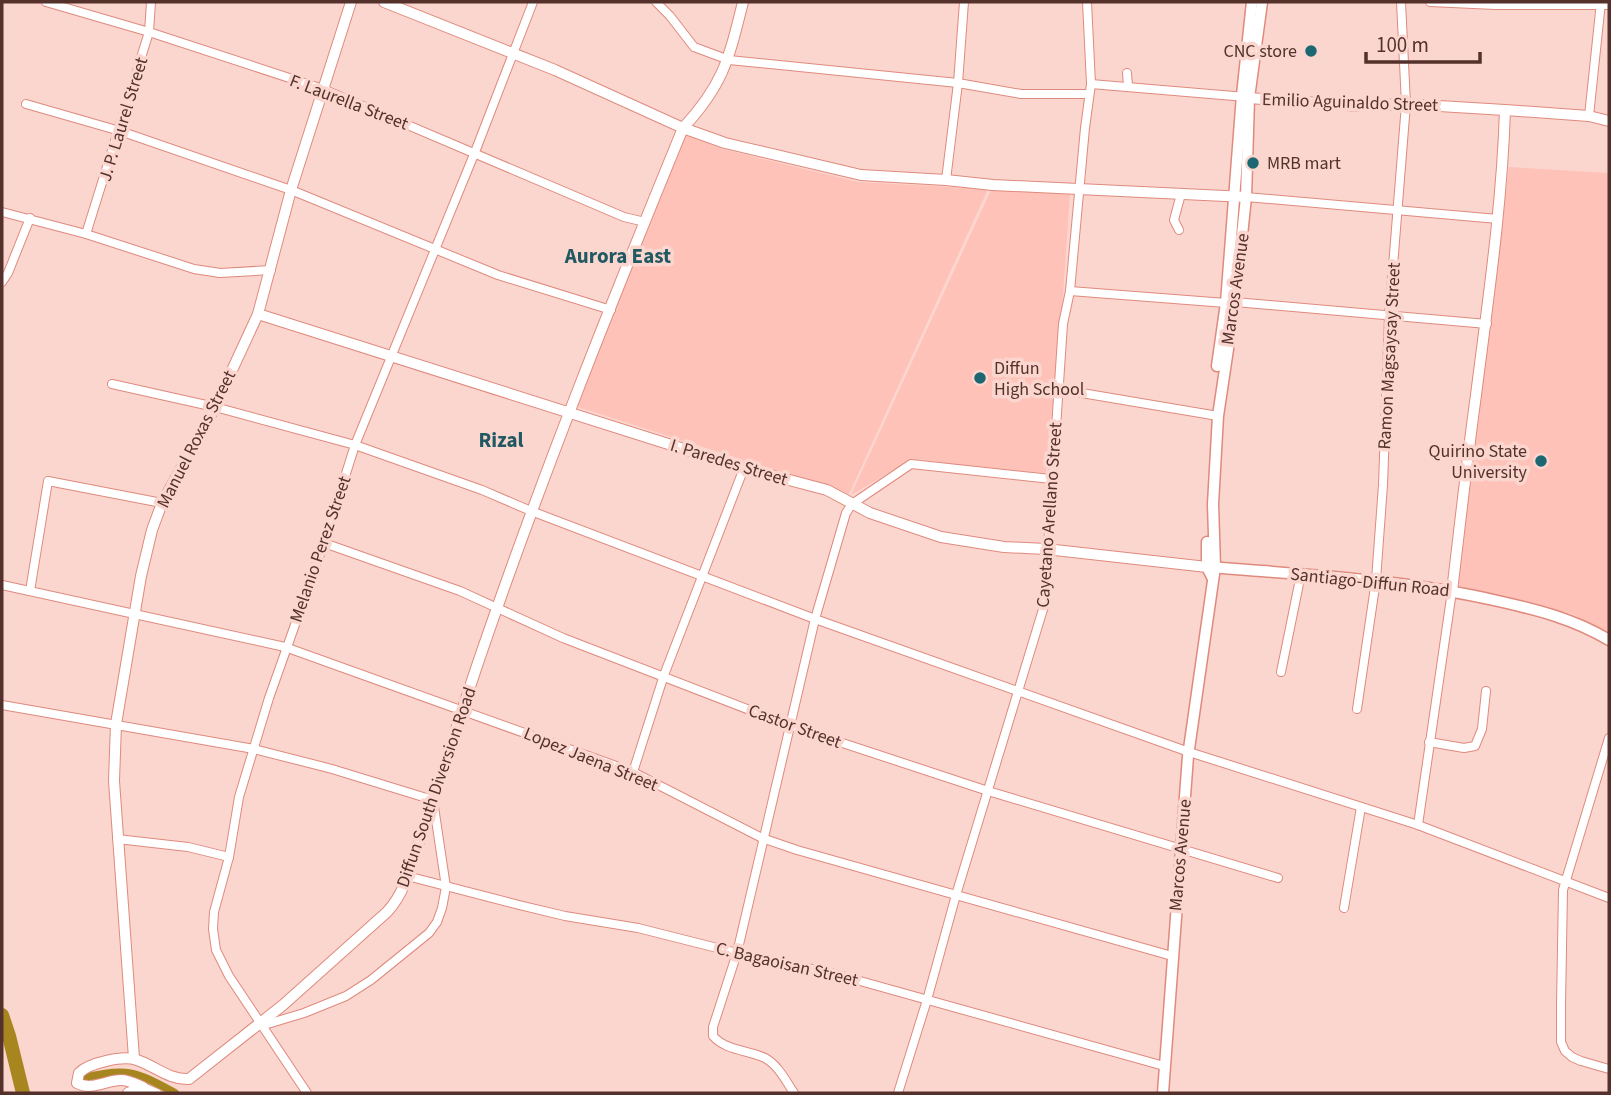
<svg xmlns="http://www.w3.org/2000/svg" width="1611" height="1095" font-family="'Source Sans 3',sans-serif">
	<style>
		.built { fill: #fec2b8 }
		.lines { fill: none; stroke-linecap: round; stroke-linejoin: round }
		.canal { stroke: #a78620; stroke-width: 8 }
		.river { stroke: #a78620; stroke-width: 14 }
		.minor-casing { stroke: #df8a7d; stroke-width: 10 }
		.tertiary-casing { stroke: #df8a7d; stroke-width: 12 }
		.secondary-casing { stroke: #df8a7d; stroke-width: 13 }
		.minor { stroke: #fff; stroke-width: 8 }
		.tertiary { stroke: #fff; stroke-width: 10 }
		.secondary { stroke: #fff; stroke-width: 10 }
		.poi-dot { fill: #1c6772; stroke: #fbd6cf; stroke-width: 2.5 }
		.labels { text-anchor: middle; stroke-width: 7; stroke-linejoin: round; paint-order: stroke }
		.poi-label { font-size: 18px; fill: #55312c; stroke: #fbd6cf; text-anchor: end }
		.street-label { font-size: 18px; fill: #55312c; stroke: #fbd6cf }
		.quarter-label { font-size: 21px; font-weight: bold; fill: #205962; stroke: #fbd6cf }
	</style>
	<rect width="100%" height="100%" fill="#fbd6cf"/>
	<!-- built -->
	<g class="built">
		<polygon points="683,134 722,149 858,182 988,189 849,494 575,406"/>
		<polygon points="1509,167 1609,173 1609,636 1573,614 1462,589 1458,586"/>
		<polygon points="991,190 1070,192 1063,296 1046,473 979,468 919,459 892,471 851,495"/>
	</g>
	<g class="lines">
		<!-- canal -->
		<path class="canal" d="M 83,1078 C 128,1067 136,1072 175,1093"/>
		<!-- river -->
		<polyline class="river" points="2,1015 9,1036 23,1093"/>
		<!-- minor casing -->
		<g class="minor-casing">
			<g id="minor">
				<polyline points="46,2 149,32 323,89 624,217 645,222"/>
				<polyline points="656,2 670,16 694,47 729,60 958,83 1021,94 1088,94"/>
				<polyline points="1430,2 1495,5 1609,5"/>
				<polyline points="1127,73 1128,86"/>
				<polyline points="1091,84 1246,97"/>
				<polyline points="26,104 120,131 291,190 498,275 611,310"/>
				<polyline points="1589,116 1601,2"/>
				<polyline points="946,180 958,83 964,2"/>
				<polyline points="1246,197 1498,219"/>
				<polyline points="2,212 86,234 194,269 220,273 271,270"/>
				<polyline points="1179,230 1174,220 1181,194"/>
				<polyline points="86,234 149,32 151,2"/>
				<polyline points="2,282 8,273 30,218"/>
				<polyline points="1070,291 1226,303 1235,302 1487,324"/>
				<polyline points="112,384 215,407 355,445 482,490 531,511 815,619 1189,752 1418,825 1609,898"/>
				<polyline points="1058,389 1218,416"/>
				<polyline points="324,543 460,591 563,638 791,726 988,791 1278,878"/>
				<polyline points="2,585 285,647 633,772 762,838 797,850 1172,956"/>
				<polyline points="30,591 48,481 162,503"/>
				<polyline points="1281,672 1301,574"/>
				<polyline points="2,705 254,749 332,769 433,800 446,887 442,908 437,922 429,933 371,980 346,996 304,1013 261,1026"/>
				<polyline points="1357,709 1376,580 1383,485 1389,316 1406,104 1401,2"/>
				<polyline points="1609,738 1563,890 1561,1005 1561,1042 1565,1051 1572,1057 1581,1061 1609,1069"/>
				<polyline points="1429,742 1464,748 1475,746 1482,729 1486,691"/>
				<polyline points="633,772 664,675 744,468"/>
				<polyline points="1418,825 1452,591"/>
				<polyline points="117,839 188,847 229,857"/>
				<polyline points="407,876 519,905 565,916 638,928 737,953 835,974 1164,1066"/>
				<polyline points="1344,908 1361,807"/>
				<polyline points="143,1087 157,1093"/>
				<polyline points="307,1093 229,976 216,950 213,929 214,912 229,857 239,797 269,698 324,543 355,445 475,152 533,2"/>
				<path d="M 794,1093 C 786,1081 778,1065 765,1058 C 749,1050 726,1051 713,1036 L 713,1027 L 737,953 L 815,619 L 846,513 L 852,504 L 911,464 L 1051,479"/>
				<polyline points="898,1093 927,1000 956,895 1044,606 1063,324 1070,291 1085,128 1091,84 1087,2"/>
			</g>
		</g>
		<!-- tertiary casing -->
		<g class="tertiary-casing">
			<g id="tertiary">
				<polyline points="384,2 555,70 683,128 725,143 861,175 946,180 993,185 1246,197"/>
				<polyline points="1249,98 1360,106 1406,104 1505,110 1589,116 1609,121"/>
				<polyline points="258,314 744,468 827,490 870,513 941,537 1004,547 1046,549 1207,567"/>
				<path d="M 1452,591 C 1460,525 1467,460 1476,395 C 1488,300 1502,206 1505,110"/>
				<polyline points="134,1058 114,781 116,724 141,576 152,530 162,503 215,407 258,314 291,190 351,2"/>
				<path d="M 128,1093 L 143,1087 C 136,1084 129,1080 121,1080 C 106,1080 92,1091 77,1083 L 79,1073 C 89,1063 123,1055 137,1060 C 155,1066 169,1080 189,1079 L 283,1005 L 387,912 C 407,891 413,858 423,830 C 443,772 461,712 481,654 C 542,476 612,301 683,128 C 724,84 729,58 743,2"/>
			</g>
		</g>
		<!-- secondary casing -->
		<g class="secondary-casing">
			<g id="secondary">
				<polyline points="1217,366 1226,303 1242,95 1252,2"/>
				<polyline points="1207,542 1207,567 1212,577"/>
				<path d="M 1210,567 C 1307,575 1403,579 1498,601 C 1538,610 1574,619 1609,640"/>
				<polyline points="1163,1093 1188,756 1215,567 1213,504 1218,416 1235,302 1246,197 1249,98 1262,2"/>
			</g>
		</g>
		<!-- minor -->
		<use href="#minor" class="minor"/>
		<!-- tertiary -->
		<use href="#tertiary" class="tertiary"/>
		<!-- secondary -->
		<use href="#secondary" class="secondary"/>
	</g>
	<!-- markers -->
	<g class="poi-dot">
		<circle cx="1311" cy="51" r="7"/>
		<circle cx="1253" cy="163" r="7"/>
		<circle cx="980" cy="378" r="7"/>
		<circle cx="1541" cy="461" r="7"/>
	</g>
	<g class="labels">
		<!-- poi labels -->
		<g class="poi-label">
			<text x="1297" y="57">CNC store</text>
			<text x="1267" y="169" text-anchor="start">MRB mart</text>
			<text x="994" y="374" text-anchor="start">Diffun<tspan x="994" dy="21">High School</tspan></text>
			<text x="1527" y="457">Quirino State<tspan x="1527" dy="21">University</tspan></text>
		</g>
		<!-- street labels -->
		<g class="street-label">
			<text transform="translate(349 102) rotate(21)" y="6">F. Laurella Street</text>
			<text transform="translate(1350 102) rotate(2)" y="6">Emilio Aguinaldo Street</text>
			<text transform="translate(123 119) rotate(-73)" y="6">J. P. Laurel Street</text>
			<text transform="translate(1235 289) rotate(-82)" y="6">Marcos Avenue</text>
			<text transform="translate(1389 356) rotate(-87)" y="6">Ramon Magsaysay Street</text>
			<text transform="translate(196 439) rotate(-63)" y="6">Manuel Roxas Street</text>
			<text transform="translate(729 462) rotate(17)" y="6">I. Paredes Street</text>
			<text transform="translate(1049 515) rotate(-86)" y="6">Cayetano Arellano Street</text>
			<text transform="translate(320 549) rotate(-71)" y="6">Melanio Perez Street</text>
			<text transform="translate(1370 582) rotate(6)" y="6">Santiago-Diffun Road</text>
			<text transform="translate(795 726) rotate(20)" y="6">Castor Street</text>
			<text transform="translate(591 759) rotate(22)" y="6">Lopez Jaena Street</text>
			<text transform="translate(436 787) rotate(-71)" y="6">Diffun South Diversion Road</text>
			<text transform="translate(1180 855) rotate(-85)" y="6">Marcos Avenue</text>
			<text transform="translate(787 964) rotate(13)" y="6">C. Bagaoisan Street</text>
		</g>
		<!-- quarter labels -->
		<g class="quarter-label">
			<text x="618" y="263">Aurora East</text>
			<text x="501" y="447">Rizal</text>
		</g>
	</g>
	<!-- border -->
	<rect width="1611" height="1095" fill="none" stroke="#55312c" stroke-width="7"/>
	<!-- scale -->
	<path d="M1366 52v10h114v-10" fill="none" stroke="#55312c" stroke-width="3.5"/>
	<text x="1376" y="52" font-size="21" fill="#55312c" stroke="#fbd6cf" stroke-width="5" paint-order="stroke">100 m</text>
</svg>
